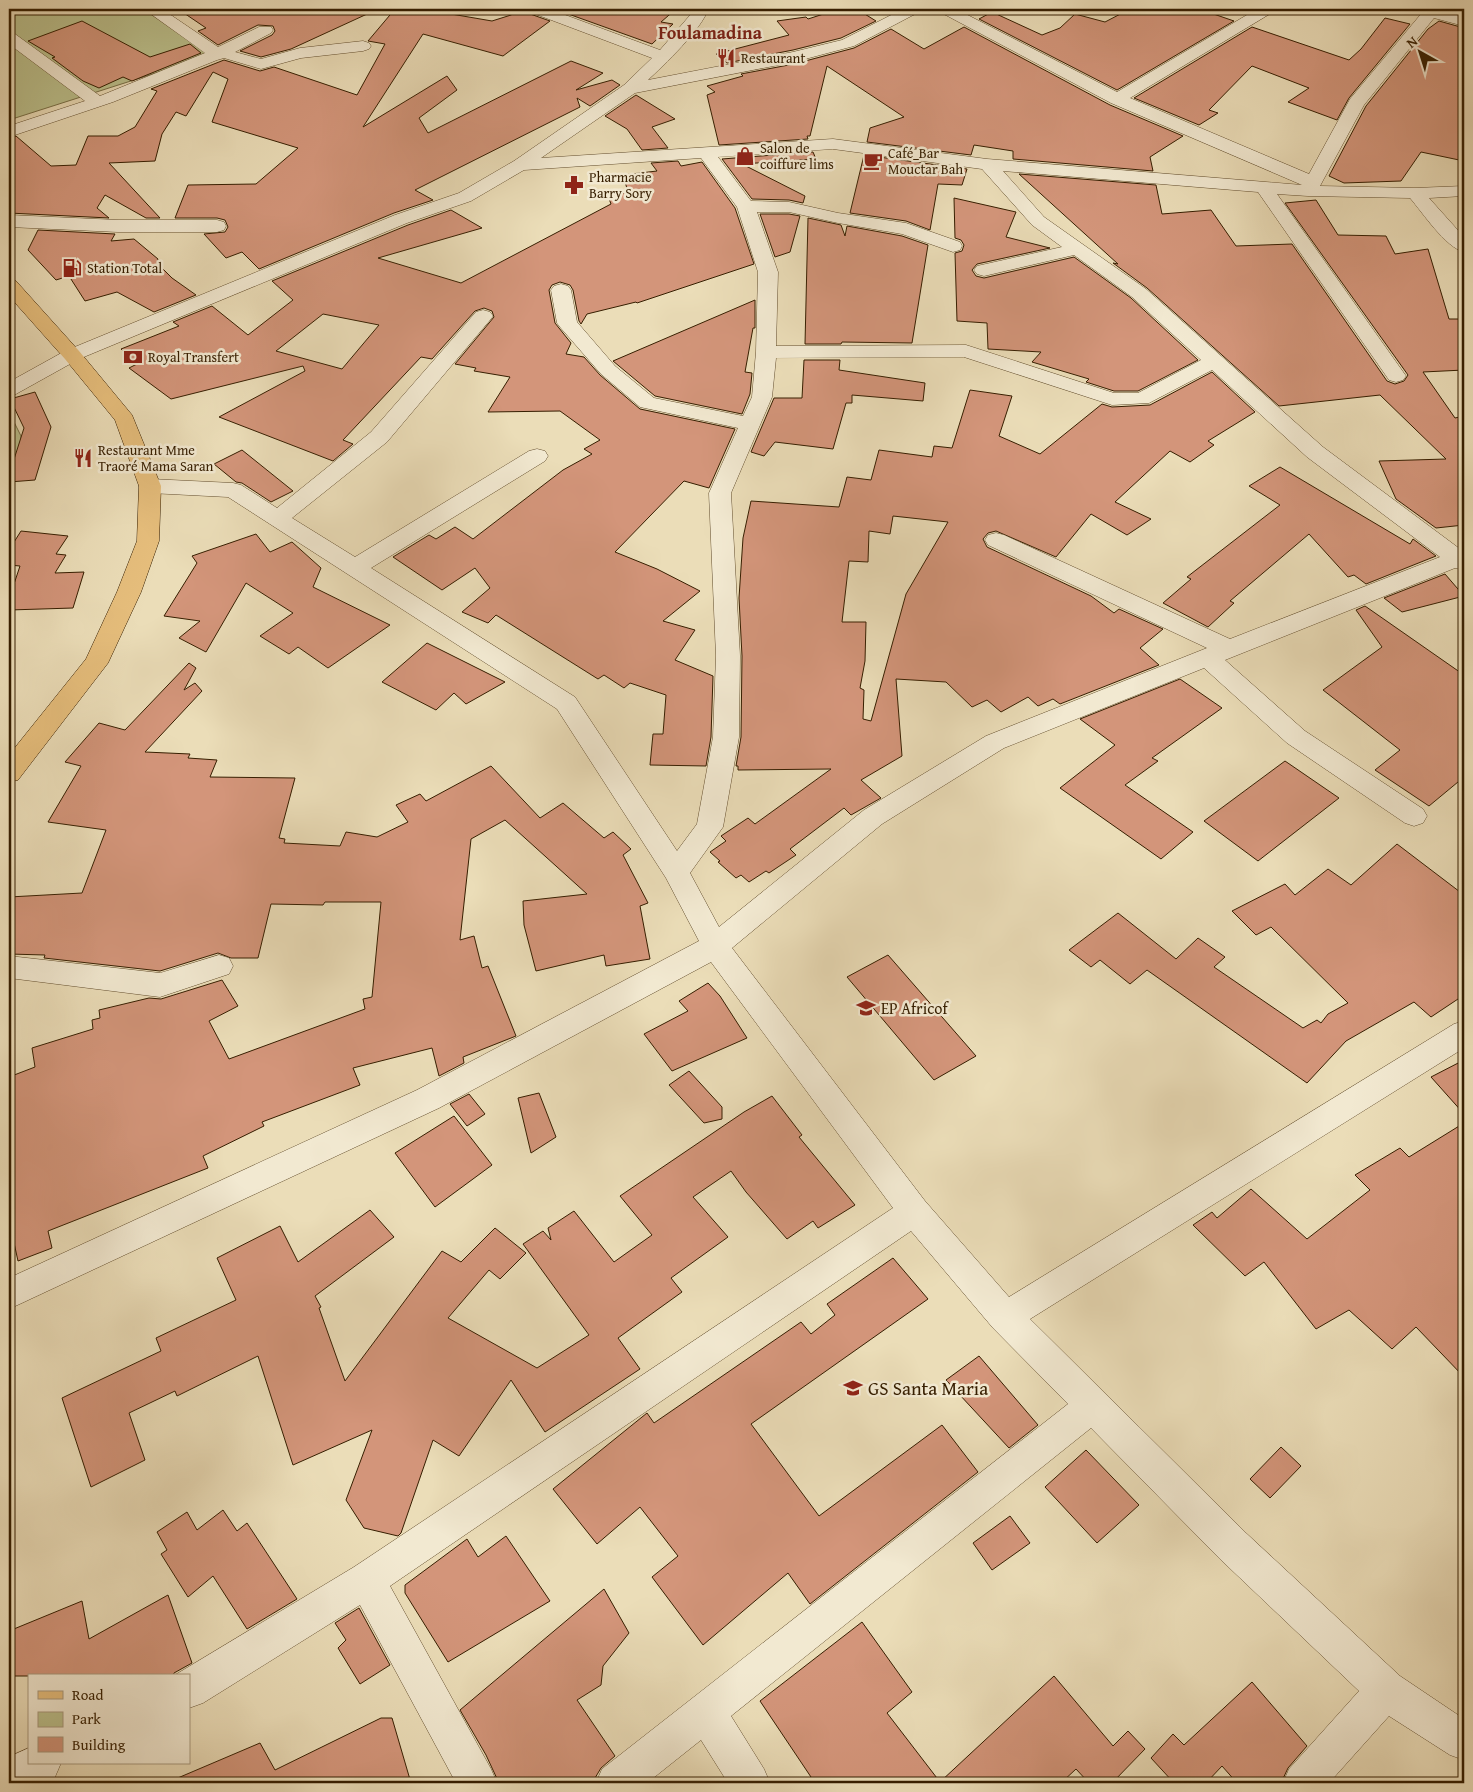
<svg xmlns="http://www.w3.org/2000/svg" width="1473" height="1792" font-family="'Gentium Book Plus',serif">
	<style>
		.green { fill: #bbc08c; stroke: #786f46 }
		.building { fill: #d3957a; stroke: #361e00; fill-rule: evenodd }
		.lines { fill: none; stroke-linecap: round; stroke-linejoin: round }
		.street-casing { stroke: #634e2e; stroke-width: 1 }
		.primary-casing { stroke: #361e00; stroke-width: 1 }
		.street { fill: #f2e9d1; fill-rule: evenodd }
		.primary { fill: #e6be7c; fill-rule: evenodd }
		.labels { text-anchor: middle; stroke-width: 5; stroke-linejoin: round; paint-order: stroke }
		.far-poi-label { font-size: 14px; fill: #361e00; stroke: #f2e9d1; text-anchor: start }
		.poi-label { font-size: 16px; fill: #361e00; stroke: #f2e9d1; text-anchor: start }
		.far-district-label { font-size: 18px; font-weight: bold; fill: #7a1f14; stroke: #f2e9d1 }
		.near-poi-label { font-size: 19px; fill: #361e00; stroke: #f2e9d1; text-anchor: start }
	</style>
	<rect width="100%" height="100%" fill="#ebddb8"/>
	<filter id="stains"><feTurbulence type="fractalNoise" baseFrequency=".004" numOctaves="4"/><feColorMatrix values="0 0 0 0 .2 0 0 0 0 .09 0 0 0 0 .02 0 0 0 .5 -.17"/></filter>
	<radialGradient id="worn" r=".72"><stop offset=".6" stop-color="#630" stop-opacity="0"/><stop offset="1" stop-color="#630" stop-opacity=".3"/></radialGradient>
	<!-- green -->
	<g class="green">
		<polygon points="9,9 152,9 212,55 9,120"/>
		<polygon points="9,412 21,436 21,457 9,485"/>
	</g>
	<!-- building -->
	<g class="building">
		<polygon points="178,9 378,9 291,49 261,57 240,51 272,35 275,31 273,26 258,25 218,45 198,31 206,28"/>
		<polygon points="395,9 422,9 492,21 511,15 519,10 550,21 503,56 423,34 363,127 447,76 457,90 419,118 428,133 571,61 603,73 576,90 612,80 620,85 590,106 577,98 580,107 415,190 433,200 394,213 259,269 242,252 226,258 204,234 225,232 228,227 225,220 217,218 175,218 188,185 256,184 298,148 212,122 228,79 213,72 186,116 176,112 162,134 155,161 109,163 160,218 146,218 105,195 97,208 109,218 9,213 9,139 16,136 51,166 76,165 88,136 118,136 135,127 157,91 151,89 224,60 260,71 274,67 357,95 385,44 368,41"/>
		<polygon points="560,9 676,9 661,22 673,24 652,44 560,11"/>
		<polygon points="839,9 848,9 855,13 860,11 876,21 841,38 793,50 727,63 716,54 789,35 777,21 806,17 808,19"/>
		<polygon points="1130,9 1199,9 1234,21 1117,90 979,19 992,12 1042,35 1060,28 1075,14 1105,22"/>
		<polygon points="1385,18 1410,24 1349,98 1337,120 1288,102 1309,88 1252,66 1209,110 1218,113 1199,125 1134,98 1252,27 1349,60 1361,49"/>
		<polygon points="82,21 150,57 190,44 201,53 132,81 123,77 99,88 83,81 52,58 55,57 28,41"/>
		<polygon points="1439,21 1464,28 1464,161 1421,152 1401,181 1344,183 1329,176 1366,106 1428,29"/>
		<polygon points="964,27 1110,105 1183,136 1150,157 1153,171 1013,159 1013,151 974,145 971,155 867,142 870,128 904,117 827,66 810,136 807,136 808,139 719,145 707,95 715,92 707,86 743,76 741,74 794,64 854,48 891,29 924,49"/>
		<polygon points="636,95 675,119 652,127 668,148 642,150 627,129 605,116"/>
		<polygon points="813,152 816,159 742,164 805,196 803,203 789,200 752,199 722,159"/>
		<polygon points="864,155 967,169 962,185 938,184 930,230 906,221 850,213"/>
		<path d="M 678,161 L 681,166 L 702,162 L 735,208 L 754,264 L 637,303 L 636,302 L 587,314 L 581,324 L 579,321 L 573,290 L 570,285 L 560,282 L 552,285 L 549,290 L 555,323 L 571,343 L 566,354 L 584,357 L 600,375 L 640,409 L 735,429 L 709,488 L 684,481 L 615,552 L 657,569 L 700,591 L 663,621 L 695,630 L 675,660 L 713,676 L 711,737 L 706,766 L 650,765 L 653,734 L 663,734 L 666,695 L 630,683 L 624,688 L 604,675 L 598,679 L 496,615 L 488,623 L 462,612 L 490,588 L 475,568 L 442,590 L 393,557 L 429,535 L 436,539 L 455,527 L 473,539 L 563,470 L 592,454 L 584,449 L 600,440 L 560,411 L 488,412 L 510,377 L 474,371 L 476,368 L 455,364 L 494,317 L 492,311 L 484,308 L 475,311 L 432,359 L 421,357 L 343,440 L 353,444 L 333,461 L 219,417 L 305,371 L 303,366 L 171,399 L 129,368 L 137,364 L 121,349 L 179,326 L 173,322 L 212,306 L 248,335 L 293,300 L 272,281 L 408,225 L 451,210 L 482,228 L 378,258 L 461,283 L 611,204 L 608,196 L 628,192 L 623,175 L 657,171 L 651,163 ZM 323,314 L 379,325 L 342,369 L 276,351 Z"/>
		<polygon points="1019,174 1156,185 1162,214 1211,210 1236,246 1292,244 1387,381 1395,384 1404,381 1408,375 1285,203 1316,200 1338,235 1386,236 1395,254 1428,249 1449,319 1464,319 1464,370 1423,372 1455,418 1464,416 1464,525 1436,528 1396,499 1379,461 1446,459 1380,395 1279,406 1147,288 1113,263 1118,264"/>
		<polygon points="954,198 1016,212 1006,237 1050,248 977,264 972,270 976,276 984,278 1074,257 1131,298 1198,360 1138,391 1114,391 1086,382 1089,379 1032,362 1041,352 988,349 987,323 957,321 955,253 962,251 964,245 961,240 955,238"/>
		<polygon points="760,214 789,214 800,216 790,252 775,257"/>
		<polygon points="808,218 841,225 845,236 847,226 902,236 928,245 912,343 842,342 841,344 805,344"/>
		<polygon points="38,230 115,234 111,241 134,239 158,259 157,263 172,278 196,295 154,312 117,292 85,301 69,276 56,280 28,250"/>
		<polygon points="755,300 755,328 753,328 745,372 752,373 750,394 742,414 655,396 613,361"/>
		<polygon points="804,360 840,360 839,370 925,383 923,401 852,395 852,403 846,403 833,449 775,442 764,456 751,452 774,398 802,398"/>
		<path d="M 1212,372 L 1255,412 L 1208,441 L 1214,445 L 1190,462 L 1170,451 L 1115,502 L 1151,519 L 1127,535 L 1091,514 L 1056,557 L 996,531 L 988,533 L 983,539 L 987,547 L 1091,596 L 1114,613 L 1119,609 L 1163,629 L 1140,648 L 1159,665 L 1060,704 L 1053,699 L 1038,706 L 1028,697 L 1001,712 L 987,700 L 972,707 L 946,682 L 896,679 L 902,756 L 861,780 L 881,798 L 851,815 L 844,808 L 790,849 L 796,855 L 769,873 L 766,871 L 749,882 L 741,875 L 736,878 L 718,862 L 720,861 L 710,852 L 726,841 L 721,836 L 748,818 L 755,824 L 831,769 L 738,770 L 738,766 L 736,766 L 741,737 L 742,656 L 739,598 L 743,538 L 751,501 L 839,507 L 847,477 L 871,480 L 879,450 L 932,457 L 934,446 L 952,448 L 970,390 L 1012,396 L 999,436 L 1040,454 L 1102,404 L 1112,407 L 1150,405 ZM 893,516 L 948,522 L 906,594 L 871,721 L 863,719 L 864,690 L 860,688 L 865,661 L 866,622 L 842,622 L 849,561 L 868,562 L 869,531 L 890,534 Z"/>
		<polygon points="35,392 51,427 35,480 9,482 9,475 24,428 10,399"/>
		<polygon points="242,450 293,491 271,502 242,483 236,482 214,464"/>
		<polygon points="1280,467 1410,544 1413,539 1436,556 1366,584 1354,575 1348,577 1309,534 1230,601 1234,603 1208,627 1163,603 1191,579 1187,577 1280,505 1249,486"/>
		<polygon points="21,531 68,536 56,554 66,555 55,573 84,572 73,608 9,610 9,599 20,566 9,565 9,550"/>
		<polygon points="256,534 270,552 292,542 321,568 313,587 390,625 328,668 298,647 289,654 260,636 293,613 246,583 206,652 179,638 200,621 164,616 197,563 192,556"/>
		<polygon points="1445,574 1464,596 1402,612 1384,598"/>
		<polygon points="1365,606 1464,675 1464,777 1429,806 1375,770 1400,750 1323,690 1382,647 1356,610"/>
		<polygon points="427,643 505,682 466,704 454,693 436,710 382,682"/>
		<polygon points="189,663 196,668 184,690 195,683 202,691 145,752 190,754 188,758 217,760 210,777 295,778 279,838 285,839 284,843 340,846 346,832 377,837 408,822 396,805 420,794 426,801 491,766 540,818 563,803 604,838 613,832 631,849 623,855 648,903 640,906 650,959 606,966 604,955 536,971 524,925 523,901 587,894 505,820 471,839 460,940 474,936 482,968 488,966 516,1036 463,1057 464,1063 439,1076 432,1048 353,1068 360,1085 262,1122 264,1126 203,1156 208,1168 48,1231 52,1248 18,1261 9,1220 9,1077 35,1067 32,1048 93,1029 92,1020 100,1018 99,1010 149,998 161,999 222,980 238,1006 209,1021 229,1059 365,1009 363,999 372,997 381,902 325,902 323,905 271,904 258,958 231,958 218,953 160,971 44,958 45,955 9,954 9,897 82,893 106,830 48,822 81,766 65,762 99,723 125,730"/>
		<polygon points="1180,679 1222,708 1152,758 1158,761 1125,785 1193,832 1161,859 1060,788 1115,745 1080,719"/>
		<polygon points="1285,761 1339,798 1258,861 1204,821"/>
		<polygon points="1397,844 1464,895 1464,995 1431,1017 1414,1002 1346,1041 1307,1083 1147,970 1130,984 1100,960 1091,967 1069,950 1118,913 1176,959 1198,938 1225,957 1214,967 1303,1028 1317,1020 1321,1023 1328,1014 1348,1003 1271,927 1256,935 1232,911 1285,884 1295,895 1328,869 1351,885"/>
		<polygon points="888,955 976,1056 934,1080 847,977"/>
		<polygon points="708,983 720,996 747,1038 672,1071 644,1034 688,1011 679,1001"/>
		<polygon points="1464,1060 1464,1114 1431,1077"/>
		<polygon points="689,1071 722,1107 722,1119 704,1123 669,1085"/>
		<polygon points="539,1093 556,1137 531,1153 518,1098"/>
		<polygon points="469,1094 485,1114 467,1126 450,1104"/>
		<polygon points="772,1096 802,1135 799,1137 855,1205 818,1228 813,1221 787,1239 746,1192 731,1171 693,1197 728,1237 671,1278 682,1292 618,1338 640,1369 545,1432 511,1380 459,1456 433,1440 401,1533 398,1536 364,1528 346,1500 372,1430 293,1465 258,1356 177,1396 175,1391 129,1413 145,1460 91,1487 62,1398 161,1351 156,1338 236,1300 217,1258 280,1226 298,1262 370,1210 394,1237 315,1296 321,1307 319,1308 345,1381 442,1251 461,1262 495,1228 526,1253 500,1279 489,1270 448,1318 537,1368 589,1335 523,1244 543,1231 551,1240 548,1228 574,1211 614,1262 652,1235 620,1196 744,1112"/>
		<polygon points="454,1116 492,1165 435,1207 395,1153"/>
		<polygon points="1464,1123 1464,1377 1416,1327 1392,1349 1349,1310 1316,1329 1264,1262 1245,1276 1193,1225 1212,1212 1217,1218 1251,1189 1307,1239 1370,1190 1355,1175 1400,1148 1409,1157"/>
		<polygon points="893,1258 928,1299 751,1424 819,1516 942,1425 978,1472 810,1604 788,1573 703,1645 652,1577 678,1556 640,1507 597,1544 553,1489 647,1413 654,1423 801,1322 811,1334 835,1315 827,1304"/>
		<polygon points="979,1356 1038,1425 1009,1448 946,1380"/>
		<polygon points="1281,1447 1301,1466 1270,1498 1250,1479"/>
		<polygon points="1086,1450 1139,1505 1097,1543 1045,1487"/>
		<polygon points="223,1510 237,1531 247,1523 297,1599 247,1629 213,1576 188,1597 161,1554 167,1550 157,1532 187,1512 197,1530"/>
		<polygon points="1010,1516 1030,1543 992,1570 973,1543"/>
		<polygon points="506,1536 550,1601 448,1662 405,1593 405,1585 467,1539 478,1557"/>
		<polygon points="604,1589 629,1633 603,1666 601,1685 577,1700 615,1756 601,1768 592,1783 499,1783 486,1755 460,1710"/>
		<polygon points="168,1595 192,1663 174,1673 173,1676 9,1676 9,1631 82,1601 89,1639"/>
		<polygon points="359,1608 390,1665 360,1684 338,1648 346,1640 335,1623"/>
		<polygon points="862,1622 912,1692 887,1713 940,1782 1054,1676 1113,1746 1128,1731 1145,1749 1112,1783 1089,1783 1076,1769 1061,1783 815,1783 760,1701"/>
		<polygon points="1252,1682 1307,1746 1288,1768 1281,1783 1237,1783 1222,1766 1206,1783 1174,1783 1151,1758 1173,1734 1184,1745"/>
		<polygon points="381,1718 392,1718 411,1783 166,1783 260,1743 275,1770"/>
	</g>
	<g class="lines">
		<!-- street casing -->
		<g class="street-casing">
			<g id="street">
				<polygon points="144,9 162,9 218,47 259,27 271,27 273,30 271,33 235,52 261,59 300,48 363,41 369,43 371,46 369,49 363,51 301,58 261,69 224,58 217,60 113,102 9,137 9,126 85,101 9,44 9,32 15,34 100,96 205,53"/>
				<path d="M 527,9 L 549,9 L 660,50 L 691,14 L 692,9 L 708,9 C 703,28 663,66 648,80 L 793,52 L 842,40 L 903,9 L 922,9 L 919,12 L 854,46 L 794,62 L 635,93 L 541,158 L 833,139 L 987,159 L 1302,185 L 1111,103 L 940,12 L 937,9 L 956,9 L 1117,92 L 1257,9 L 1276,9 L 1273,12 L 1130,98 L 1309,174 L 1350,99 L 1421,14 L 1414,12 L 1411,9 L 1441,9 L 1464,16 L 1464,26 L 1434,18 L 1364,105 L 1320,186 L 1415,188 L 1464,186 L 1464,196 L 1429,198 L 1464,237 L 1464,252 C 1445,247 1423,213 1410,198 L 1308,196 L 1277,194 L 1406,376 L 1403,380 L 1396,382 L 1389,380 L 1258,192 L 1003,171 L 1044,217 L 1146,289 L 1323,447 L 1464,552 L 1464,570 L 1455,568 L 1225,660 L 1305,731 L 1423,809 L 1427,816 L 1423,823 L 1414,826 L 1405,823 L 1287,743 L 1204,668 L 1004,748 L 882,824 L 732,948 L 925,1201 L 1009,1297 L 1454,1024 L 1464,1021 L 1464,1048 L 1030,1319 L 1246,1533 L 1400,1676 L 1464,1719 L 1464,1760 L 1450,1755 L 1389,1716 L 1329,1783 L 1283,1783 L 1289,1769 L 1359,1691 L 1220,1559 L 1091,1428 L 731,1716 L 764,1769 L 770,1783 L 728,1783 L 701,1740 L 647,1783 L 596,1783 L 602,1769 L 1068,1404 L 993,1328 L 911,1231 L 390,1586 L 491,1769 L 497,1783 L 456,1783 L 360,1605 L 203,1703 L 189,1708 L 189,1676 L 175,1675 L 354,1567 L 893,1208 L 711,962 L 439,1108 L 9,1309 L 9,1278 L 417,1090 L 699,941 L 666,878 L 557,709 L 228,497 L 150,493 L 142,491 L 139,486 L 142,481 L 150,479 L 233,483 L 241,485 L 277,508 L 371,432 L 476,312 L 483,310 L 490,312 L 493,316 L 490,320 L 387,442 L 292,518 L 355,557 L 529,451 L 537,449 L 545,451 L 548,456 L 545,461 L 371,568 L 575,697 L 677,851 L 697,824 L 713,737 L 716,656 L 709,493 L 738,428 L 640,407 L 601,374 L 560,327 L 557,323 L 551,290 L 554,286 L 561,284 L 568,286 L 571,290 L 577,322 L 615,366 L 654,398 L 743,416 L 752,397 L 756,352 L 758,272 L 737,207 L 701,158 L 524,170 L 471,201 L 407,223 L 79,359 L 16,394 L 9,396 L 9,382 L 65,351 L 395,215 L 459,193 L 514,161 L 624,85 L 652,58 L 530,12 ZM 833,149 L 982,169 L 1032,225 L 1062,247 L 977,266 L 974,270 L 977,274 L 984,276 L 1074,255 L 1132,297 L 1201,360 L 1138,393 L 1114,393 L 966,345 L 776,346 L 778,272 L 757,212 L 789,212 L 838,223 L 902,234 L 953,252 L 960,250 L 962,246 L 960,242 L 906,223 L 838,213 L 789,202 L 751,201 L 718,157 ZM 964,357 L 1112,405 L 1149,403 L 1212,370 L 1307,457 L 1440,557 L 1230,639 L 1004,535 L 996,533 L 988,535 L 985,540 L 988,545 L 1207,648 L 986,736 L 864,810 L 719,927 L 690,873 L 723,827 L 739,737 L 740,656 L 731,493 L 772,397 L 776,358 Z"/>
				<polygon points="9,215 118,220 217,220 224,222 226,226 224,230 217,232 118,232 9,227"/>
				<polygon points="219,955 229,958 233,966 229,974 160,997 9,978 9,956 160,973"/>
				<polygon points="29,1748 29,1763 61,1763 55,1777 40,1783 9,1783 9,1757"/>
			</g>
		</g>
		<!-- primary casing -->
		<g class="primary-casing">
			<polygon id="primary" points="9,279 16,281 79,351 132,415 161,486 159,541 141,592 108,663 18,780 9,782 9,755 86,659 117,592 137,541 139,486 115,420 65,359 9,296"/>
		</g>
		<!-- street -->
		<use href="#street" class="street"/>
		<!-- primary -->
		<use href="#primary" class="primary"/>
	</g>
	<!-- icons -->
	<defs>
		<g id="restaurant-bare" transform="scale(1.5)"><path d="M-5-6h1v4h1v-4h1v4h1v-4h1v5L-1.5 .5V6h-2V.5L-5-1ZM5-6V6H3V1.5H1.5Q1.5-4 5-6Z" fill="#8f2418" stroke="#f2e9d1" stroke-width="2.5" paint-order="stroke"/></g>
		<g id="shop-bare" transform="scale(1.5)"><path d="M-5-2.5h2.3a2.7 3.5 0 0 1 5.4 0H5L5.5 6h-11ZM-1.5-2.5h3a1.5 2.3 0 0 0-3 0Z" fill="#8f2418" stroke="#f2e9d1" stroke-width="2.5" paint-order="stroke"/></g>
		<g id="cafe-bare" transform="scale(1.5)"><path d="M-5.5-4.5H6V0H3Q3 3.5 0 3.5H-2.5Q-5.5 3.5-5.5 0ZM3-3.2v2h1.7v-2ZM-6 4.5H4V6H-6Z" fill="#8f2418" stroke="#f2e9d1" stroke-width="2.5" paint-order="stroke"/></g>
		<g id="pharmacy-bare" transform="scale(1.5)"><path d="M-2-6h4v4h4v4h-4v4h-4v-4h-4v-4h4Z" fill="#8f2418" stroke="#f2e9d1" stroke-width="2.5" paint-order="stroke"/></g>
		<g id="fuel-bare" transform="scale(1.5)"><path d="M-5.5-6h7V0h2V4h1.3V-2.5L3-4.5l.8-.8L6-3V5H2.5V1h-1V6h-7ZM-4.2-4.7v3.2H.2V-4.7Z" fill="#8f2418" stroke="#f2e9d1" stroke-width="2.5" paint-order="stroke"/></g>
		<g id="bank-bare" transform="scale(1.5)"><path d="M-6-4H6V4H-6ZM0-2.3a2.3 2.3 0 1 0 0 4.6a2.3 2.3 0 1 0 0-4.6Z" fill="#8f2418" stroke="#f2e9d1" stroke-width="2.5" paint-order="stroke"/></g>
		<g id="school-bare" transform="scale(1.5)"><path d="M0-5L7-2L0 1L-7-2ZM-4 1L0 2.5L4 1V4Q0 6-4 4Z" fill="#8f2418" stroke="#f2e9d1" stroke-width="2.5" paint-order="stroke"/></g>
	</defs>
	<g fill-rule="evenodd">
		<use href="#restaurant-bare" x="726" y="58"/>
		<use href="#shop-bare" x="745" y="156"/>
		<use href="#cafe-bare" x="873" y="161"/>
		<use href="#pharmacy-bare" x="574" y="185"/>
		<use href="#fuel-bare" x="72" y="268"/>
		<use href="#bank-bare" x="133" y="357"/>
		<use href="#restaurant-bare" x="83" y="458"/>
		<use href="#school-bare" x="866" y="1008"/>
		<use href="#school-bare" x="853" y="1388"/>
	</g>
	<g class="labels">
		<!-- far-poi labels -->
		<g class="far-poi-label">
			<text x="741" y="63">Restaurant</text>
			<text x="760" y="153">Salon de<tspan x="760" dy="16">coiffure lims</tspan></text>
			<text x="888" y="158">Café_Bar<tspan x="888" dy="16">Mouctar Bah</tspan></text>
			<text x="589" y="182">Pharmacie<tspan x="589" dy="16">Barry Sory</tspan></text>
			<text x="87" y="273">Station Total</text>
			<text x="148" y="362">Royal Transfert</text>
			<text x="98" y="455">Restaurant Mme<tspan x="98" dy="16">Traoré Mama Saran</tspan></text>
		</g>
		<!-- poi labels -->
		<g class="poi-label">
			<text x="881" y="1014">EP Africof</text>
		</g>
		<!-- far-district labels -->
		<g class="far-district-label">
			<text x="710" y="39">Foulamadina</text>
		</g>
		<!-- near-poi labels -->
		<g class="near-poi-label">
			<text x="868" y="1395">GS Santa Maria</text>
		</g>
	</g>
	<!-- margin -->
	<rect width="1473" height="1792" fill="none" stroke="#ebddb8" stroke-width="30"/>
	<rect x="10" y="10" width="1453" height="1772" fill="none" stroke="#361e00" stroke-width="2.5"/>
	<rect x="15" y="15" width="1443" height="1762" fill="none" stroke="#361e00"/>
	<!-- legend -->
	<rect x="28" y="1674" width="162" height="90" fill="#f2e9d1" stroke="#a7987d"/>
	<rect x="38" y="1691" width="25" height="8" fill="#e6be7c" stroke="#a7987d"/>
	<text x="72" y="1700" font-size="15" fill="#361e00">Road</text>
	<rect x="38" y="1712" width="25" height="15" fill="#bbc08c" stroke="#a7987d"/>
	<text x="72" y="1724" font-size="15" fill="#361e00">Park</text>
	<rect x="38" y="1737" width="25" height="15" fill="#d3957a" stroke="#a7987d"/>
	<text x="72" y="1750" font-size="15" fill="#361e00">Building</text>
	<!-- north arrow -->
	<g transform="translate(1420 52) rotate(321)" stroke="#f2e9d1" stroke-width="4" paint-order="stroke">
	<path d="M0-4L9 19L0 12L-9 19Z" fill="#361e00"/>
	<text y="-8" font-size="14" font-weight="bold" text-anchor="middle" fill="#361e00">N</text>
	</g>
	<rect width="100%" height="100%" filter="url(#stains)"/>
	<rect width="100%" height="100%" fill="url(#worn)"/>
</svg>
